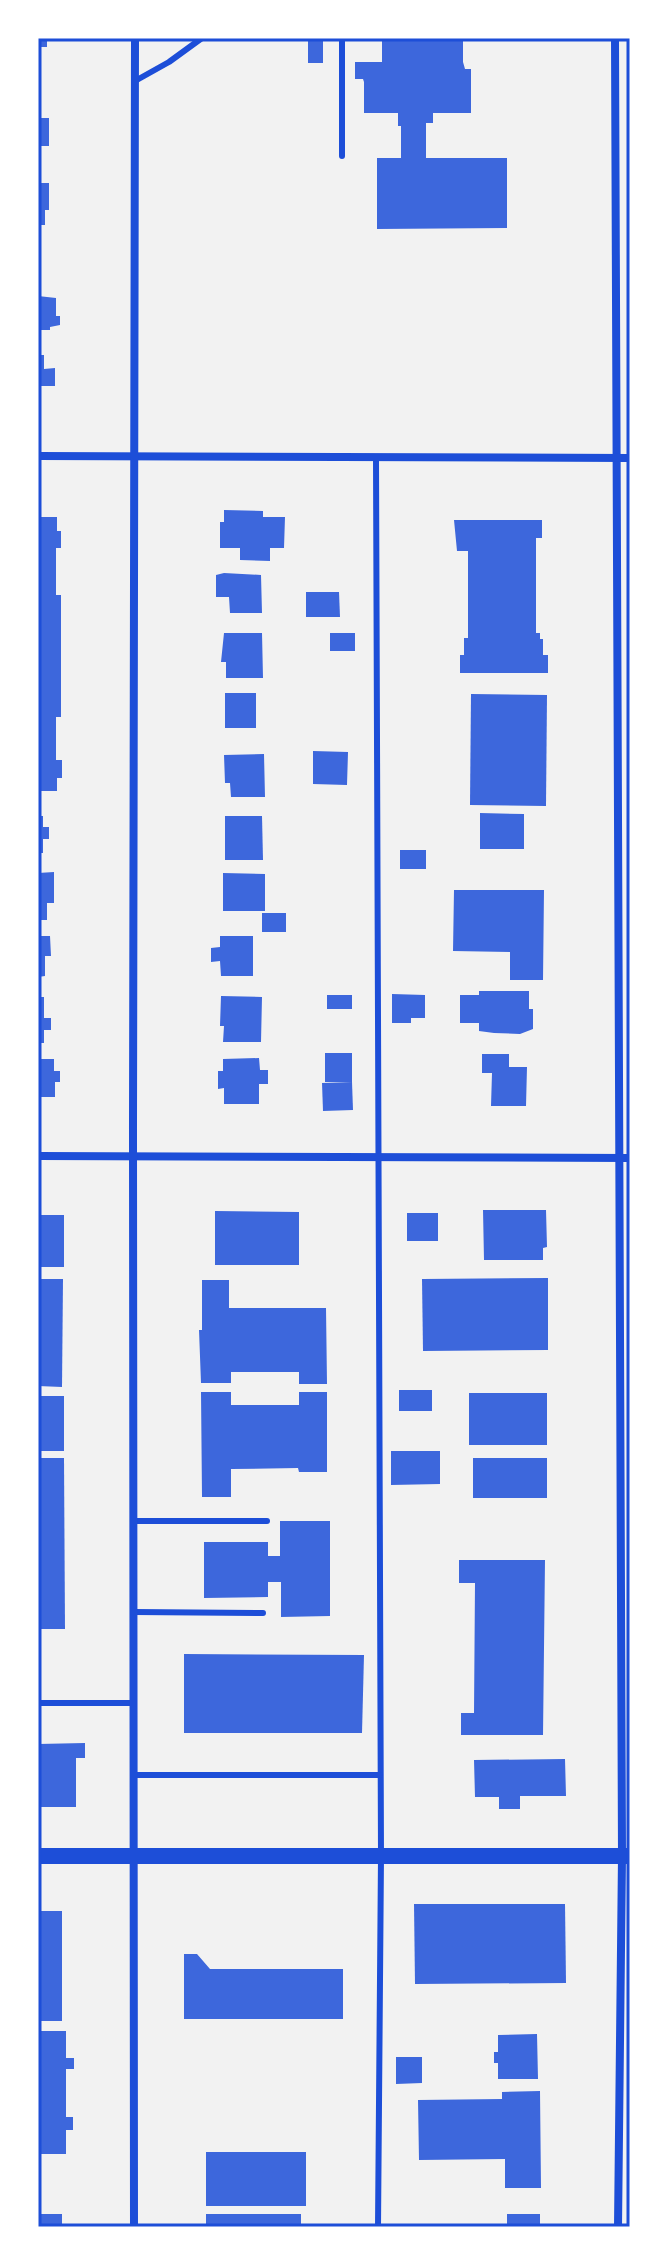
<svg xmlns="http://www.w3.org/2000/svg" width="668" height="2265" font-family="'Sofia Sans Condensed',sans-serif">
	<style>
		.building { fill: #3d67dc }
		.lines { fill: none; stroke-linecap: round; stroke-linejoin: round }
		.service { stroke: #1d4ed8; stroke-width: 6 }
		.minor { stroke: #1d4ed8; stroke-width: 8 }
		.secondary { stroke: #1d4ed8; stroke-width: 16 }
		.neatline { fill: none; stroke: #1d4ed8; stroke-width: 3 }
	</style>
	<rect width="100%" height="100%" fill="#f2f2f2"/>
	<!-- building -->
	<g class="building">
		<rect x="38" y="38" width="9" height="9"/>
		<rect x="308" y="38" width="15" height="25"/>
		<polygon points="382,38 463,38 463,62 465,69 471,69 471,113 433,113 433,123 426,123 426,158 507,158 507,228 377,229 377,158 401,158 401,126 398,126 398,113 364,113 364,82 363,79 355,79 355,62 382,62"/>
		<rect x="38" y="118" width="11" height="28"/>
		<polygon points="38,183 49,183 49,210 45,210 45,225 38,225"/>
		<polygon points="38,296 56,298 56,316 60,316 60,325 50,327 50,330 38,330"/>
		<polygon points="38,355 44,355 44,369 55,368 55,386 38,386"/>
		<polygon points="224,510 263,511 263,517 285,517 284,548 270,548 270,561 240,560 240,548 220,548 220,522 224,522"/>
		<polygon points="38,517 57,517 57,531 61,531 61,548 56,548 56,595 61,595 61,717 56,717 56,760 62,760 62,778 57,778 57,791 38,791"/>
		<polygon points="454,520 542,520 542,538 536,538 536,633 540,633 540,639 543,639 543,655 548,655 548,673 460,673 460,655 464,655 464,638 468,638 468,551 457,551"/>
		<polygon points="224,573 261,575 262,613 230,613 229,597 216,597 216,575"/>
		<polygon points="306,592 339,592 340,617 306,617"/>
		<polygon points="224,633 262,633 263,678 226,678 226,662 221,662"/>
		<rect x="330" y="633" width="25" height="18"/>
		<rect x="225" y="693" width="31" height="35"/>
		<polygon points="471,694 547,695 546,806 470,805"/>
		<polygon points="313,751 348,752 347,785 313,784"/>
		<polygon points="264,754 265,797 231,797 230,783 225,783 224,755"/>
		<polygon points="480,813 524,814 524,849 480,849"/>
		<polygon points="38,816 43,816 43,827 49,827 49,839 43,839 43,853 38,853"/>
		<polygon points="225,816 262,816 263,860 225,860"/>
		<rect x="400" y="850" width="26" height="19"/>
		<polygon points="54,872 54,903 47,903 47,920 38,920 38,873"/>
		<polygon points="223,873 265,874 265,911 223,911"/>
		<polygon points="454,890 544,890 543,980 510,980 510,952 453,951"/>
		<rect x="262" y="913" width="24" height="19"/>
		<polygon points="38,936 50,936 51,956 45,956 45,976 38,977"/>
		<polygon points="220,936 253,936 253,976 221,976 220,961 211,962 211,948 220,947"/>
		<polygon points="479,991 529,991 529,1009 533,1009 533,1029 520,1034 494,1033 479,1031 479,1023 460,1023 460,995 479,995"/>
		<polygon points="392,994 425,995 425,1018 411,1018 411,1023 392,1023"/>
		<rect x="327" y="995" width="25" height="14"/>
		<polygon points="221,996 262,997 261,1042 223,1042 224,1026 220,1026"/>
		<polygon points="38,997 44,997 44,1018 51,1018 51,1030 44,1030 44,1043 38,1043"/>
		<rect x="325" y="1053" width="27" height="29"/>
		<polygon points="482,1054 509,1054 509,1067 527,1067 526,1106 491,1106 492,1073 482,1073"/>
		<polygon points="259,1058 260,1070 268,1070 268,1084 259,1084 259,1104 224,1104 224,1088 218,1089 218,1071 223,1071 223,1059"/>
		<polygon points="38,1059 54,1059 54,1071 60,1071 60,1082 55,1082 55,1097 38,1097"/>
		<polygon points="352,1082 353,1110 323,1111 322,1083"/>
		<polygon points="483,1210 546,1210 547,1247 543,1248 543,1260 484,1260"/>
		<polygon points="215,1211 299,1212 299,1265 215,1265"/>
		<rect x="407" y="1213" width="31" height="28"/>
		<rect x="38" y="1215" width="26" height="52"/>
		<polygon points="548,1278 548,1350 423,1351 422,1279"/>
		<polygon points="38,1279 63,1279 62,1387 38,1386"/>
		<polygon points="202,1280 229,1280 229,1308 326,1308 327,1384 299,1384 299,1372 231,1372 231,1383 201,1383 199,1330 202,1330"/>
		<rect x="399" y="1390" width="33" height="21"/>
		<polygon points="201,1392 231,1392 231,1405 299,1405 299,1392 327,1392 327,1472 299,1472 298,1468 231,1469 231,1497 202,1497"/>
		<rect x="469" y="1393" width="78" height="52"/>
		<rect x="38" y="1396" width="26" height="55"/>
		<polygon points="391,1451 440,1451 440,1484 391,1485"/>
		<polygon points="38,1458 64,1458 65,1629 38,1629"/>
		<rect x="473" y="1458" width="74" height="40"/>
		<polygon points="280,1521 330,1521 330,1616 281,1617 281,1582 268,1582 268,1597 204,1598 204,1542 268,1542 268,1556 280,1556"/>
		<polygon points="459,1560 545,1560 543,1735 461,1735 461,1713 474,1713 475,1583 459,1583"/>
		<polygon points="184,1654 364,1655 362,1733 184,1733"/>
		<polygon points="85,1743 85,1758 76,1758 76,1807 38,1807 38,1744"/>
		<polygon points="565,1759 566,1796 520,1796 520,1809 499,1809 499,1797 475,1797 474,1760"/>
		<polygon points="414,1904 565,1904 566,1983 415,1984"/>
		<rect x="38" y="1911" width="24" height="110"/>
		<polygon points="184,1954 197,1954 210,1969 343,1969 343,2019 184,2019"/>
		<polygon points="38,2031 66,2031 66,2058 74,2058 74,2069 66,2069 66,2117 73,2117 73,2130 66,2130 66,2154 38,2154"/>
		<polygon points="537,2034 538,2079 498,2079 498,2063 494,2063 494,2052 498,2052 498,2035"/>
		<polygon points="396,2057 422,2057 422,2083 396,2084"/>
		<polygon points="540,2091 541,2188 505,2188 505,2159 419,2160 418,2100 502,2099 502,2092"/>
		<rect x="206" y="2152" width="100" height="54"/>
		<rect x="38" y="2214" width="24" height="13"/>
		<rect x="206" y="2214" width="95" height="13"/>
		<rect x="507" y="2214" width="33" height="13"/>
	</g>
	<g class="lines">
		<!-- service -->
		<g class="service">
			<polyline points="342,38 342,156"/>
			<polyline points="135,81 169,62 202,38"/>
			<polyline points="376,458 381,1856 378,2227"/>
			<polyline points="135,1521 267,1521"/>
			<polyline points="134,1612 263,1613"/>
			<polyline points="38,1703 134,1703"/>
			<polyline points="134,1775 380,1775"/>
		</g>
		<!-- minor -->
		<g class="minor">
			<polyline points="615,38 622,1856 618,2227"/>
			<polyline points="38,456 630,458"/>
			<polyline points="38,1156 630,1158"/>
			<path d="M 134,2227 C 135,1497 130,768 135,38"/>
		</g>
		<!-- secondary -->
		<polyline class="secondary" points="38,1856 630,1856"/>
	</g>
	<!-- border -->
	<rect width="668" height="2265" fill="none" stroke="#ffffff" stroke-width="80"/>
	<rect x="40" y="40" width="588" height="2185" class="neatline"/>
</svg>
